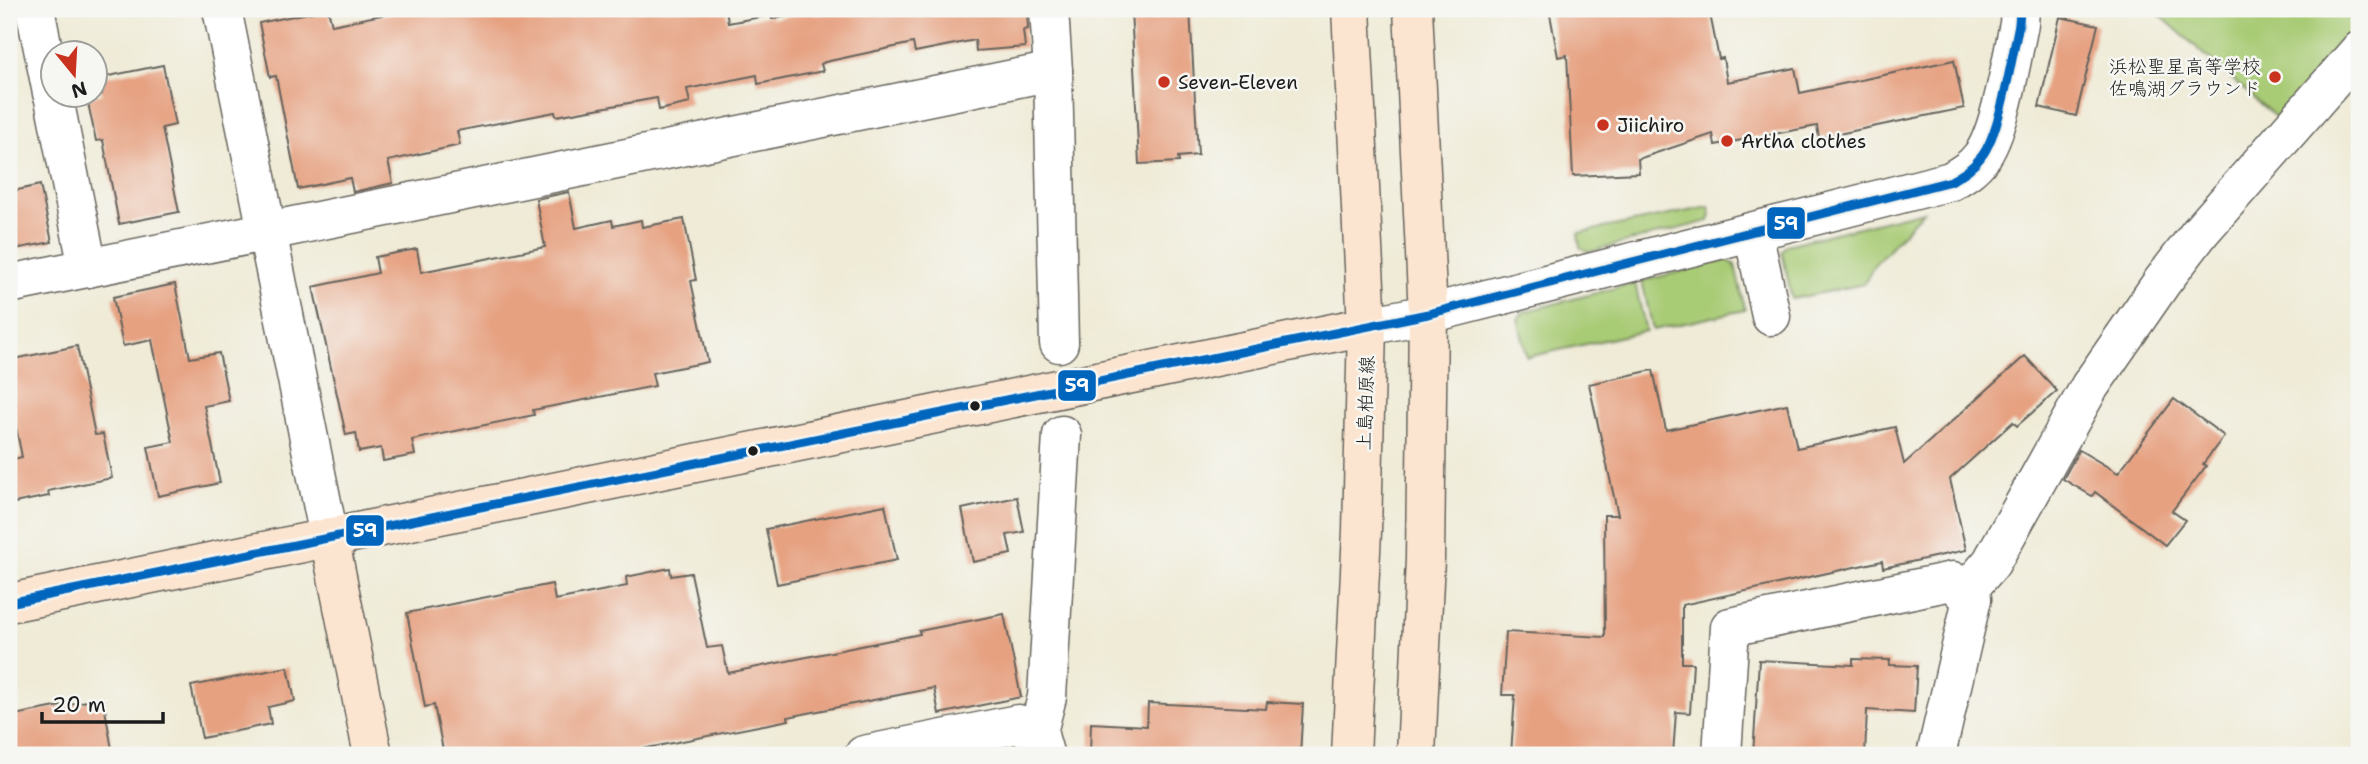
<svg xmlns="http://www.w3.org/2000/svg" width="2368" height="764" font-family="'Shantell Sans','Klee One',sans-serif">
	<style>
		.green { fill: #a8cb75; stroke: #627448; stroke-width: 2 }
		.building { fill: #e6a181 }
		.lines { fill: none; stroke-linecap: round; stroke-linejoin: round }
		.street-casing { stroke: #66645d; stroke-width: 41 }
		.secondary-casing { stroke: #66645d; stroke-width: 41 }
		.street { stroke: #fff; stroke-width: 38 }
		.secondary { stroke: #fce5d0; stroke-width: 38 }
		.bus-1-casing { stroke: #f6f6f2; stroke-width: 14 }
		.bus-1 { stroke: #0065bd; stroke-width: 9 }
		.poi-dot { fill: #c8321e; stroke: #f6f6f2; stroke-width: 2.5 }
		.bus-dot { fill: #1c1c1c; stroke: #f6f6f2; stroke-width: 2.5 }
		.labels { text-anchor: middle; stroke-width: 5; stroke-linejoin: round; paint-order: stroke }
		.poi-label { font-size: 19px; fill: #1c1c1c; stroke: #f6f6f2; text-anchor: start }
		.street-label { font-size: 19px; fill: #1c1c1c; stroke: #f6f6f2 }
		.line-badge { stroke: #f6f6f2; stroke-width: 2.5 }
		.badge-label { font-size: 19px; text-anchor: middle; font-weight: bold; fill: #fff }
	</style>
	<rect width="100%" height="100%" fill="#f6f6f2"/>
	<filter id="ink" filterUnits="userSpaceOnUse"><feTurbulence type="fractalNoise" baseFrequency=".0143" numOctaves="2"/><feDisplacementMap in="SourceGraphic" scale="14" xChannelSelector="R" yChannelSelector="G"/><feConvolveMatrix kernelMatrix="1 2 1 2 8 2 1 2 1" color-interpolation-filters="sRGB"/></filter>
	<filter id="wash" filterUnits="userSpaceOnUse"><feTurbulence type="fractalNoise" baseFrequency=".00686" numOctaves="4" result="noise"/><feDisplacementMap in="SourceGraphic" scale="28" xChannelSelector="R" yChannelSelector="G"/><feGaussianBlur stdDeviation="1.57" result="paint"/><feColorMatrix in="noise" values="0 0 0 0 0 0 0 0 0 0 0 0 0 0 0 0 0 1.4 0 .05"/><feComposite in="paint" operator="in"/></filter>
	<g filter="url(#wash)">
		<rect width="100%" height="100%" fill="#efebd7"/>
		<!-- green -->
		<g class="green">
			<polygon points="2153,9 2359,9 2359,33 2281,122"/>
			<polygon points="1709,207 1711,216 1709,221 1588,252 1580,247 1578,233"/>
			<polygon points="1923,211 1874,265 1864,284 1792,299 1782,252 1787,245"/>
			<polygon points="1727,260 1735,265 1745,310 1653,330 1642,281"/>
			<polygon points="1635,283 1646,331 1527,357 1518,319 1523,312"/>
		</g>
		<g id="blocks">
			<!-- building -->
			<g class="building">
				<polygon points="328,9 332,25 411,9 726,9 728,23 771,15 772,19 814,11 815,15 843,9 1027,9 1028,29 1023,30 1025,47 976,51 975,40 915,52 913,43 825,62 821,64 823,71 758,84 757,75 687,89 690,103 659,110 657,98 556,116 555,112 457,131 460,145 388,161 393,183 353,192 350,178 298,189 276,76 270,77 259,23"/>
				<polygon points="1131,9 1190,9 1198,155 1178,157 1179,162 1139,164"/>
				<polygon points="1549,9 1709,9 1719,59 1723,58 1727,82 1795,68 1800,93 1954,60 1964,108 1819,138 1817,126 1715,145 1713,134 1638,159 1639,173 1573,176 1567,55 1558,57"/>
				<polygon points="2060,17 2098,25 2076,116 2039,107"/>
				<polygon points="163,65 175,125 162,128 179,212 119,224 103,140 96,141 87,98 102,94 99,78"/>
				<polygon points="40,185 52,242 9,250 9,192"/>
				<polygon points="569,192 576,228 612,220 613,226 641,220 642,227 684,219 696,280 691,281 708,362 652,373 655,386 533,410 534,415 412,440 415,455 383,461 381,448 359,452 356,433 346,435 313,287 378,273 375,257 417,249 421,272 545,247 536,199"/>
				<polygon points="175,284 190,358 219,353 229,401 204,406 220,483 158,496 148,447 173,442 152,340 123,346 113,297"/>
				<polygon points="77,346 95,435 103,434 112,478 48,491 49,496 9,504 9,460 22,457 9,393 9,360"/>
				<polygon points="2025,356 2057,391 2017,426 2013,422 1950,479 1966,550 1883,568 1882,561 1682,605 1682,663 1693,663 1690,713 1676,712 1673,755 1511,755 1515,695 1502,695 1506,632 1605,637 1604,515 1618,515 1589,384 1653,370 1666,430 1787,404 1797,448 1895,427 1904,464"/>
				<polygon points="2174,399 2224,436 2203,464 2206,466 2172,511 2185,520 2165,545 2095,492 2092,496 2063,479 2079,450 2118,473"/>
				<polygon points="1017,497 1024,532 1007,535 1011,554 973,562 962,509"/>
				<polygon points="885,505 897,560 777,584 766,529"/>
				<polygon points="670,568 671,576 691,573 707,648 722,646 728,673 920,634 919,631 1004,614 1021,697 939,714 934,688 788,717 789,720 637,750 638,755 444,755 434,705 425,707 407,613 552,584 555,600 627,586 626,577"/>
				<polygon points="1853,659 1890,660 1889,665 1917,666 1914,713 1867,710 1865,755 1753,755 1759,660 1853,665"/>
				<polygon points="288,667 295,701 268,707 271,724 202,738 191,686"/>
				<polygon points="103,698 113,755 9,755 9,716"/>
				<polygon points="1267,702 1303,704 1300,755 1090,755 1091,723 1147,726 1148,703 1266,709"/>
			</g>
		</g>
	</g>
	<g filter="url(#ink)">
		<use href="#blocks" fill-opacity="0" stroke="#66645d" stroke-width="2"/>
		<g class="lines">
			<!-- street casing -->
			<g class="street-casing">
				<g id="street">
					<polyline points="35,9 52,93"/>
					<polyline points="222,9 329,537"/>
					<polyline points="1049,9 1053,71 1059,343"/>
					<polyline points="53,94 88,268"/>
					<polyline points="1753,232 1771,316"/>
					<polyline points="9,284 1053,71"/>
					<path d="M 1367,326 L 1428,314 L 1951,181 C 1963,174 1973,168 1981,157 C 2000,134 2012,57 2019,24 L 2020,9"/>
					<polyline points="1965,593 1991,563 2090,386 2162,282 2201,231 2359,51"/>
					<polyline points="1038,732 1047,697 1062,435"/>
					<polyline points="864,755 1018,724 1038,732 1044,753"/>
					<polyline points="1722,755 1730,627 1952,581 1972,599 1936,755"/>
				</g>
			</g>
			<!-- secondary casing -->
			<g class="secondary-casing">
				<g id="secondary">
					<polyline points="1351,9 1367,326 1362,531 1351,755"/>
					<polyline points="1413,9 1428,314 1425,559 1416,755"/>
					<polyline points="329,537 373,755"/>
					<polyline points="9,603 1367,326"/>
				</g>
			</g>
			<!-- street -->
			<use href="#street" class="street"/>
			<!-- secondary -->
			<use href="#secondary" class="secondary"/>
			<!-- bus-1 casing -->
			<g class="bus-1-casing">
				<path id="bus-1" d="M 9,603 L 1428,314 L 1951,181 C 1963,174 1973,168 1981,157 C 2000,134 2012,57 2019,24 L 2020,9"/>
			</g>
			<!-- bus-1 -->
			<use href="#bus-1" class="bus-1"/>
		</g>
	</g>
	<!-- markers -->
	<g class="poi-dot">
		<circle cx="2275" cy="77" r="7"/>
		<circle cx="1164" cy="82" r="7"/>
		<circle cx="1603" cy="125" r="7"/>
		<circle cx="1727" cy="141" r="7"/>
	</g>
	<g class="bus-dot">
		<circle cx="975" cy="406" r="6"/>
		<circle cx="753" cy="451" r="6"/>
	</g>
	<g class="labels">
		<!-- poi labels -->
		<g class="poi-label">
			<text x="2261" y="73" text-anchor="end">浜松聖星高等学校<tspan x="2261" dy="22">佐鳴湖グラウンド</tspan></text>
			<text x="1178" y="89">Seven-Eleven</text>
			<text x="1617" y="132">Jiichiro</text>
			<text x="1741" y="148">Artha clothes</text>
		</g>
		<!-- street labels -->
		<g class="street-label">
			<text transform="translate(1365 403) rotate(-88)" y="7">上島柏原線</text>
		</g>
	</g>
	<g class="line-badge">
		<rect x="1766" y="206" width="40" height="34" rx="7" fill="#0065bd"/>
		<rect x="1057" y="369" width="40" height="33" rx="7" fill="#0065bd"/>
		<rect x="345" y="514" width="40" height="33" rx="7" fill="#0065bd"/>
	</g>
	<g class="badge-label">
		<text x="1786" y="230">59</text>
		<text x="1077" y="392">59</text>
		<text x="365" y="537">59</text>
	</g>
	<!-- margin -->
	<rect width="2368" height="764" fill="none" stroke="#f6f6f2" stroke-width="35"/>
	<!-- north arrow -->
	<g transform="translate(74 74) rotate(162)"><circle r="33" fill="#f6f6f2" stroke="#9f9f9c" stroke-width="2"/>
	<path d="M0-5L12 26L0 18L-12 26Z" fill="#c8321e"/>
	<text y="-10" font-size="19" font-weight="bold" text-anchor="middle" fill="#1c1c1c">N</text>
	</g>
	<!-- scale -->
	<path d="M42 712v10h121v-10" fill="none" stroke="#1c1c1c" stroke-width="3.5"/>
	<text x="52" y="712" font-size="21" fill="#1c1c1c" stroke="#f6f6f2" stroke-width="5" paint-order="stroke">20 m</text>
</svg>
